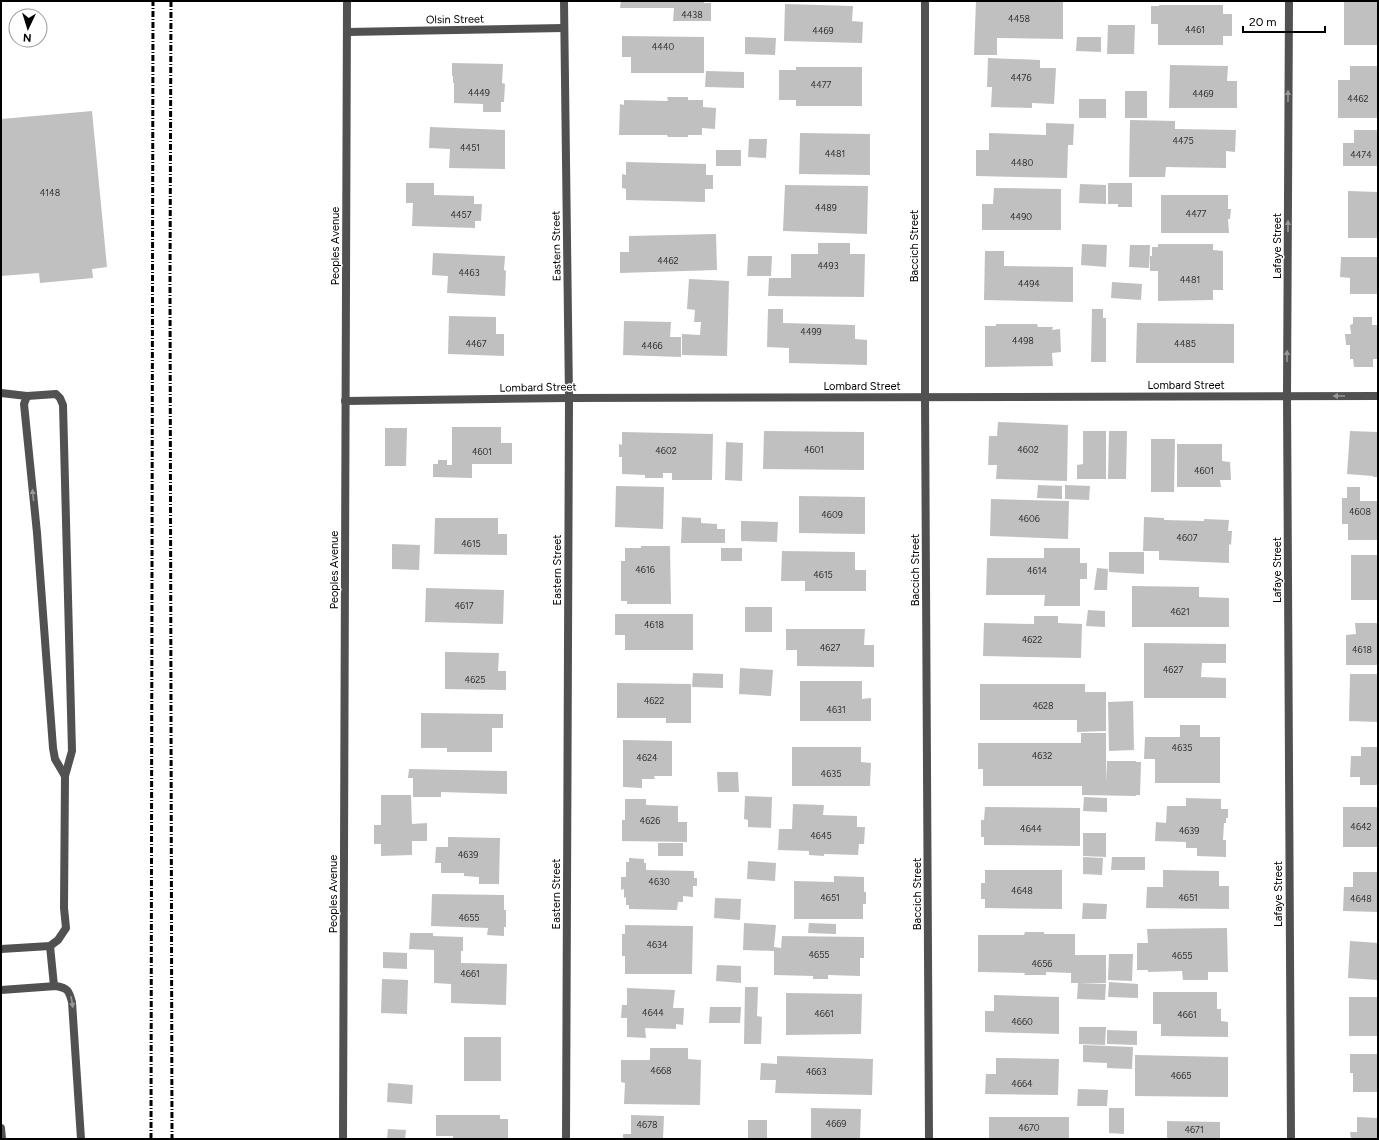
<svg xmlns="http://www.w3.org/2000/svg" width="1379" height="1140" font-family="Figtree,sans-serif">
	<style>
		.building { fill: #c0c0c0 }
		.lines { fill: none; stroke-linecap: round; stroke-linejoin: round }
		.service { stroke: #515151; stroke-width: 8 }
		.minor { stroke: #515151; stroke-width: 8 }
		.rail { stroke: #000; stroke-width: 3; stroke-dasharray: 6 2 1 2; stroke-linecap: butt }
		.oneway { fill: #979797 }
		.labels { text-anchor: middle; stroke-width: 3; stroke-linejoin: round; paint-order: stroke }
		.number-label { font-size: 9px; fill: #303030 }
		.street-label { font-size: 11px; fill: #000; stroke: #fff }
	</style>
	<rect width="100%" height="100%" fill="#fff"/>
	<!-- building -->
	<g class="building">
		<polygon points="621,1 704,1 704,3 711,3 711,21 673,21 674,8 620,8"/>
		<polygon points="976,1 1063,1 1063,39 997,38 997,55 974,55"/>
		<rect x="1344" y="1" width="34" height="44"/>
		<polygon points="785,4 853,6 852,21 863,22 862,43 784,41"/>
		<polygon points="1159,5 1223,5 1223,14 1232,14 1232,36 1223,36 1223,45 1158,45 1158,24 1151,24 1151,6 1159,6"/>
		<polygon points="1108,25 1135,25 1134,54 1107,54"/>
		<polygon points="622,36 704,37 704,73 631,73 631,57 622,57"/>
		<polygon points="745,37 776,38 775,55 745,54"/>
		<polygon points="1077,37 1101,37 1101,52 1076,51"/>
		<polygon points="988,58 1040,60 1040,68 1056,68 1054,104 1032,103 1032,108 991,107 992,87 987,87"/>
		<polygon points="452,63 503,64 502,83 505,84 504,102 501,102 501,112 483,112 483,104 454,103 454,83 453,83 453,76 452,76"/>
		<polygon points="1170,65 1228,66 1227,81 1237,81 1237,108 1169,108"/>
		<polygon points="1350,66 1378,66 1378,118 1338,118 1338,80 1350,80"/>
		<polygon points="796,67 862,67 862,106 796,106 796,100 779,100 779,70 796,70"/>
		<polygon points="706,71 744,72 744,88 705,87"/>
		<rect x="1125" y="91" width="22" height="27"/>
		<polygon points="667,97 688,97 688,100 703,100 703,107 716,108 715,129 702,128 702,135 688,135 688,137 668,137 667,135 619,135 620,104 624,105 624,100 668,101"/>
		<rect x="1079" y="99" width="27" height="19"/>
		<polygon points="92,111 107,267 92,269 93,278 40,283 39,273 1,276 1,119"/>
		<polygon points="1130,120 1175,121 1175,129 1236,130 1235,152 1226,151 1226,168 1166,167 1165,177 1129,177"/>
		<polygon points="1046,123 1074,124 1073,145 1068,145 1067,178 976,176 976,150 989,150 989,133 1046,135"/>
		<polygon points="430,127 505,130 505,169 449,168 450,149 429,148"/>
		<polygon points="1354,130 1378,130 1378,166 1343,166 1343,143 1354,143"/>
		<polygon points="800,133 870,134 870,175 799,174"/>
		<polygon points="749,139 767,139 766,158 748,157"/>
		<rect x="716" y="150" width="25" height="16"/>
		<polygon points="626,162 706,164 706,175 713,175 713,189 705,189 705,202 626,200 626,189 622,188 622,174 626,175"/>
		<polygon points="406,183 434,183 434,195 474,196 474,204 482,204 481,221 475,221 475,228 412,226 413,203 406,203"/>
		<polygon points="1108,183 1132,183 1132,207 1118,207 1118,204 1108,204"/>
		<polygon points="1080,184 1106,185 1106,204 1079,203"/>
		<polygon points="785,185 868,186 867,234 783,231"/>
		<polygon points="994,188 1061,189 1061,230 982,230 982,204 993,204"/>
		<polygon points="1348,191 1378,192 1378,238 1348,238"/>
		<polygon points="1161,195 1228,195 1228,209 1231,209 1230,219 1228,219 1229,233 1161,233"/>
		<polygon points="716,234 717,270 620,273 620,252 629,252 629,236"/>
		<polygon points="818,243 850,243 850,254 865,254 864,297 768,296 769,278 791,278 791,254 818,254"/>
		<polygon points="1082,244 1107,245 1106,267 1081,265"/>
		<polygon points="1158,244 1213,244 1213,250 1223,251 1223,290 1213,290 1213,300 1158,301 1158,271 1150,271 1150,256 1152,256 1152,247 1158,247"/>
		<polygon points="1130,245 1150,245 1149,268 1129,267"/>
		<polygon points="985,251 1004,251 1004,266 1073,267 1073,302 984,300"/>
		<polygon points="433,253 505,256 504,270 506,271 505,296 447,293 448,276 432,275"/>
		<polygon points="748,256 772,256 771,276 747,276"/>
		<polygon points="1341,257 1378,257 1378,294 1350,294 1350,278 1340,277"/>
		<polygon points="689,279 729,281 727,356 682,355 682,334 700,335 701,322 694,322 695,310 687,309"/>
		<polygon points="1112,282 1142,284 1141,300 1111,298"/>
		<polygon points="768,309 783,309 783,323 855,325 855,339 867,340 867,365 789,363 789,348 767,347"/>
		<polygon points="1092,309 1103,309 1103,318 1106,318 1106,362 1091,362"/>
		<polygon points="449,316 496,317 496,334 504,334 504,356 448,354"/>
		<polygon points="1353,317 1372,317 1372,325 1378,325 1378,359 1373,359 1373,367 1354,367 1353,359 1350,359 1350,345 1346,345 1345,334 1351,334 1350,325 1353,324"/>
		<polygon points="624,321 671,322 670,337 681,337 681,357 623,355"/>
		<polygon points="1137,323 1234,324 1234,363 1136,363"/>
		<polygon points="996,324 1037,324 1038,327 1053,327 1052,330 1060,329 1061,352 1052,353 1053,366 985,367 985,326 996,326"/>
		<polygon points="998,422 1068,425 1067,481 996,479 997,465 988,465 989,436 997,436"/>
		<polygon points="452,427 501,427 501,443 512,443 512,464 472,464 472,478 433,477 433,464 438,464 438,460 447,460 447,465 452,465"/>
		<polygon points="385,428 407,428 406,466 385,466"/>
		<polygon points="764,431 864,432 864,470 763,469"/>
		<polygon points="1083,431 1106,431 1106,479 1077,479 1077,465 1083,464"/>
		<polygon points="1109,431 1127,431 1126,479 1108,479"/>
		<polygon points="1350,431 1378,432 1378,477 1373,477 1373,476 1347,474"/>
		<polygon points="622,432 713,434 712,480 672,480 672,473 663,473 663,478 645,478 645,475 622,474 622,457 619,457 619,444 622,445"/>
		<polygon points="1151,439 1175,439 1174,492 1151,492"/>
		<polygon points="726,442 743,443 742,481 725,480"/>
		<polygon points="1177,444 1222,444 1222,461 1230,462 1231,480 1220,480 1221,487 1177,487"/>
		<polygon points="1038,485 1062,486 1062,499 1037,498"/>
		<polygon points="1065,485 1090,486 1089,500 1065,499"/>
		<polygon points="616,486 664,487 663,529 615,527"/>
		<polygon points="1347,487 1360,487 1360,501 1378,501 1378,540 1348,540 1348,524 1342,524 1342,498 1347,498"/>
		<polygon points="799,496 865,497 865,534 799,533"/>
		<polygon points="991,499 1069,501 1068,539 990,536"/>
		<polygon points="682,517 701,518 701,523 717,524 717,529 725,529 725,543 681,543"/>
		<polygon points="1144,517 1164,518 1164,520 1204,521 1204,519 1229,520 1228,531 1232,531 1231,545 1229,544 1229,563 1159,560 1159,551 1143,551"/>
		<polygon points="435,518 498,518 498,534 507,534 507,555 434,554"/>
		<polygon points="741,521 778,522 777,542 741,541"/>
		<polygon points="392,544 420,545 419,570 392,569"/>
		<polygon points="641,546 670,546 671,604 627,604 627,601 621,601 621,561 625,561 625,548 641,548"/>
		<rect x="721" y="548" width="21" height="13"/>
		<polygon points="1044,548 1080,548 1080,563 1087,563 1087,579 1080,579 1080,606 1044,606 1045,595 986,595 987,558 1044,558"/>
		<polygon points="782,551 855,552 855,570 866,570 866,591 805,591 805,581 781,581"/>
		<polygon points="1109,552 1144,552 1144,574 1109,572"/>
		<rect x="1351" y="555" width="27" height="45"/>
		<polygon points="1097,568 1108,569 1107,590 1094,590"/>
		<polygon points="1132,586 1199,587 1199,597 1229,598 1229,627 1132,627"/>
		<polygon points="426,588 504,590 503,624 425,622"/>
		<rect x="745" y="607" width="27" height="25"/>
		<polygon points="1088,610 1105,611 1105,627 1086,626"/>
		<polygon points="615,614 693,614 693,650 625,650 625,635 615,635"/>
		<polygon points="1034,616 1058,616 1058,623 1082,624 1081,658 983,656 984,623 1034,624"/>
		<polygon points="1355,623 1378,623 1378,665 1346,665 1346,635 1356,634"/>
		<polygon points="786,629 865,629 864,645 874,645 874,667 797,666 797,650 786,650"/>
		<polygon points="1144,643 1226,644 1226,663 1202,663 1201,677 1226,678 1226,698 1144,698"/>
		<polygon points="445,652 499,653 498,671 506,671 506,690 445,689"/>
		<polygon points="740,668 773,670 771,696 739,694"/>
		<polygon points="693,673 723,674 723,688 692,687"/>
		<polygon points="1350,674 1378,674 1378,722 1349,721"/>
		<polygon points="800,681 862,681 862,699 871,698 871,721 800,721"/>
		<polygon points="617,683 691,684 691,723 666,723 666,718 617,718"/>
		<polygon points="980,684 1085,684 1085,692 1106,692 1106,731 1077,732 1077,720 980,720"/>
		<polygon points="1133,701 1134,750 1109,751 1108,702"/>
		<polygon points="421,713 503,714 503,728 492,728 492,752 447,752 447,748 421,748"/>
		<polygon points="1180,725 1200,725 1200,737 1220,737 1220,783 1155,783 1155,759 1144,759 1145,737 1180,737"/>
		<polygon points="1081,733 1106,733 1106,783 1107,761 1136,761 1136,762 1141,762 1140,795 1136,795 1136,796 1082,795 1082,786 983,786 983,769 978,769 978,743 1081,743"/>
		<polygon points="623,740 672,741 672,776 654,776 655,779 642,779 642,788 623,787"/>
		<polygon points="792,747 861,747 861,762 871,763 870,786 792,786"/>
		<polygon points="1361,747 1378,747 1378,785 1360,785 1360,777 1350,777 1351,756 1361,756"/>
		<polygon points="409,769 507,771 507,794 441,792 441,797 413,797 413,778 408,778"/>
		<polygon points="717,772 738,772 739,792 718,792"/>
		<polygon points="381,795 411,795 412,824 427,823 427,841 412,841 412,855 381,856 381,844 374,844 374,825 381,825"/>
		<polygon points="745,796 772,797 771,828 748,827 748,820 744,819"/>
		<polygon points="1084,797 1107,798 1107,812 1083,811"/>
		<polygon points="1186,798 1221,799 1221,809 1228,809 1228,818 1226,818 1226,823 1224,823 1223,840 1226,840 1226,857 1197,856 1197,848 1186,848 1186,842 1155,841 1156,822 1166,823 1167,806 1186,806"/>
		<polygon points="625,799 646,799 646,805 678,806 678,822 687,822 687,842 622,841 622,820 625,820"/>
		<polygon points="793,804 824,805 823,815 857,816 857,827 865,827 864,844 859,844 858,855 824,854 824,856 809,855 809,851 778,850 779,829 792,829"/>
		<polygon points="985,807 1080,808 1080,846 984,845 984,837 981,837 981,820 984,820"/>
		<rect x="1343" y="807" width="35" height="40"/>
		<polygon points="1083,833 1106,833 1106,857 1083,856"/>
		<polygon points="448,837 500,838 499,884 479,884 479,877 464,876 464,873 441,873 441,863 435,863 436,847 448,847"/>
		<rect x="658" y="843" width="25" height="13"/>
		<polygon points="1083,857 1103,858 1102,875 1083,874"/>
		<polygon points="1112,857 1145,857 1145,870 1111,870"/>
		<polygon points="629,858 644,859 644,863 646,863 646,870 694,871 694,878 697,878 697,886 693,886 693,897 683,896 683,902 678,902 677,910 629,909 629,905 626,905 626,897 624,898 624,889 621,890 621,877 626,877 626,862 629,862"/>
		<polygon points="748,861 776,863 775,881 747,879"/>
		<polygon points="985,870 1062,870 1062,909 985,908 985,899 981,899 981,883 985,883"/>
		<polygon points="1163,870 1219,871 1219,886 1229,886 1229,909 1146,908 1147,887 1163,887"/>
		<polygon points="1353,872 1378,872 1378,912 1343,911 1344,887 1353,887"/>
		<polygon points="834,876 864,877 864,892 866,892 866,904 863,904 863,919 794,919 794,881 834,882"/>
		<polygon points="432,894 504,895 504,910 506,910 506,927 504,927 504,936 487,935 488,928 431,926"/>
		<polygon points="715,898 741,899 740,920 714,918"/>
		<polygon points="1083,903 1107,904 1106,919 1082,919"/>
		<polygon points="744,923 776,925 774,947 781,948 782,936 864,937 864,958 860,958 860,976 828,975 828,979 813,979 813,976 774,975 774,951 743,950"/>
		<polygon points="809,923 836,924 836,934 808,933"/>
		<polygon points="625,925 693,926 692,974 625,974 625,956 622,956 622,934 625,934"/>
		<polygon points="1227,928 1228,972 1208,972 1208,980 1183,980 1182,971 1148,972 1148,970 1137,970 1137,943 1148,943 1147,929"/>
		<polygon points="1025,932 1044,932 1044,934 1075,934 1075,955 1106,955 1106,983 1071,983 1071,973 1046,972 1046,975 1024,975 1025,973 978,972 978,935 1024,935"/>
		<polygon points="410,933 433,933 433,936 463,937 463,951 461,951 461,963 507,964 506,1005 451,1003 451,984 434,983 434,950 409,949"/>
		<polygon points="1350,941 1378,943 1378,980 1348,978"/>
		<polygon points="383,952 407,953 407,969 383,968"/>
		<polygon points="1109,954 1133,954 1132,981 1108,980"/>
		<polygon points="717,965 741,966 741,983 716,981"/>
		<polygon points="382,979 408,980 407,1014 381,1013"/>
		<polygon points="1109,982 1138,984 1138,998 1108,997"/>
		<polygon points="1078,983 1106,984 1105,1000 1077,999"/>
		<polygon points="745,987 758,987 757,1016 762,1017 761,1044 744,1044"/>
		<polygon points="627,988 675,990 673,1008 684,1008 683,1025 676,1024 676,1029 645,1028 646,1038 627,1037 627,1018 621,1018 622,1005 627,1005"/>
		<polygon points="1153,992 1217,992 1217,1009 1221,1009 1221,1021 1228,1022 1228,1037 1161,1036 1161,1024 1153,1024"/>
		<polygon points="786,993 862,994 861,1034 786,1035"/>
		<polygon points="994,995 1059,997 1059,1034 985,1032 985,1011 994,1011"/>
		<rect x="1349" y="997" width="29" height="39"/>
		<polygon points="710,1007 741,1007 740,1023 709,1023"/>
		<polygon points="1079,1027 1106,1027 1105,1045 1079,1044"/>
		<polygon points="1107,1030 1137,1031 1137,1045 1107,1044"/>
		<rect x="464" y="1037" width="37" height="44"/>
		<polygon points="1083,1045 1133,1047 1132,1069 1107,1068 1107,1063 1083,1062"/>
		<polygon points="650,1048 688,1048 688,1059 701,1060 700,1105 624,1104 625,1083 621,1082 621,1060 650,1060"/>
		<polygon points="1350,1054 1378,1054 1378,1092 1353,1092 1353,1073 1350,1073"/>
		<polygon points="1135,1055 1228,1057 1228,1097 1135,1096"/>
		<polygon points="777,1056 873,1059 872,1095 775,1093 776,1080 760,1080 761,1063 777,1064"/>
		<polygon points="996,1058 1059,1059 1058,1095 985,1094 986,1074 996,1074"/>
		<polygon points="388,1083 413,1085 412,1104 387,1102"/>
		<polygon points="1078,1089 1108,1090 1107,1106 1077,1106"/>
		<polygon points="811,1108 861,1109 860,1139 811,1139"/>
		<polygon points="1109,1108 1124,1108 1124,1134 1109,1133"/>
		<polygon points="436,1115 500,1115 500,1119 508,1119 508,1139 453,1139 453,1136 436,1136"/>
		<polygon points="631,1115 664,1116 663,1139 623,1139 623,1134 631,1134"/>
		<rect x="989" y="1117" width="80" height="22"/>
		<polygon points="1357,1117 1378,1118 1378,1139 1351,1139 1350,1132 1357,1132"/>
		<rect x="748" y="1120" width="19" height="19"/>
		<polygon points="1167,1121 1220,1122 1220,1139 1167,1139"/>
		<polygon points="388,1129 406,1130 405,1139 387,1139"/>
	</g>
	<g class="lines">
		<!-- service -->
		<g class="service">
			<polyline points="1,393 27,396 24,404 37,533 53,748 55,759 65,776 64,908 66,928 58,940 50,946 1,949"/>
			<polyline points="27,396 56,394 60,398 63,405 72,751 65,776"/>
			<polyline points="50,946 54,986"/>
			<path d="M 1,990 L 56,986 C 68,988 69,991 72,1002 L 81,1139"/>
		</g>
		<!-- minor -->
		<g class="minor">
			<polyline points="564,1 569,398 566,1139"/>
			<polyline points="925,1 925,397 929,1139"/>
			<polyline points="1289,1 1287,395 1291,1139"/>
			<polyline points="347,32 564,28"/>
			<polyline points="345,401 569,398 1378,396"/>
			<polyline points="1,1128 2,1139"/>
			<polyline points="343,1139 347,1"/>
		</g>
		<!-- rail -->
		<g class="rail">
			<polyline points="171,1 170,284 172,1139"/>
			<polyline points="151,1139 153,1"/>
		</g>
	</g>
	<!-- one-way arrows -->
	<defs><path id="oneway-solid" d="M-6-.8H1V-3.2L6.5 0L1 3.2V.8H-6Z"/></defs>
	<g class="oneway">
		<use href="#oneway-solid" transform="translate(1288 96) rotate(-90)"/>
		<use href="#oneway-solid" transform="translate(1288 226) rotate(-90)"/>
		<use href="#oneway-solid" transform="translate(1287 356) rotate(-90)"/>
		<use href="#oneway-solid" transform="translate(1339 396) rotate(-180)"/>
		<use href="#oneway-solid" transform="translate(33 495) rotate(-96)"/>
		<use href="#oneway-solid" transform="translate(72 1002) rotate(80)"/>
	</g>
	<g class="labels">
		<!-- number labels -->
		<g class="number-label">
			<text x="692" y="18">4438</text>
			<text x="1019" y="22">4458</text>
			<text x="1195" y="33">4461</text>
			<text x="823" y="34">4469</text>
			<text x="663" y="50">4440</text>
			<text x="1021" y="81">4476</text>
			<text x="821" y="88">4477</text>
			<text x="479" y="96">4449</text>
			<text x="1203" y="97">4469</text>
			<text x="1358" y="102">4462</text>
			<text x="1183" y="144">4475</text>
			<text x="470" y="151">4451</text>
			<text x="835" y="157">4481</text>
			<text x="1361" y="158">4474</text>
			<text x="1022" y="166">4480</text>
			<text x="50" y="196">4148</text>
			<text x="826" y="211">4489</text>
			<text x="1196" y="217">4477</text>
			<text x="461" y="218">4457</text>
			<text x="1021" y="220">4490</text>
			<text x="668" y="264">4462</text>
			<text x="828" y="269">4493</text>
			<text x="469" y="276">4463</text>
			<text x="1190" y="283">4481</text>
			<text x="1029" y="287">4494</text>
			<text x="811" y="335">4499</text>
			<text x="1023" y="344">4498</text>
			<text x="476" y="347">4467</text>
			<text x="1185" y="347">4485</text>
			<text x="652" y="349">4466</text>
			<text x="814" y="453">4601</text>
			<text x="1028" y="453">4602</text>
			<text x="666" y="454">4602</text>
			<text x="482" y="455">4601</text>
			<text x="1204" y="474">4601</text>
			<text x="1360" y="515">4608</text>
			<text x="832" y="518">4609</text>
			<text x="1029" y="522">4606</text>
			<text x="1187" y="541">4607</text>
			<text x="471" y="547">4615</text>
			<text x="645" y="573">4616</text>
			<text x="1037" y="574">4614</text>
			<text x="823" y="578">4615</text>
			<text x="464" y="609">4617</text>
			<text x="1180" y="615">4621</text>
			<text x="654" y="628">4618</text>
			<text x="1032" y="643">4622</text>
			<text x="830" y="651">4627</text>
			<text x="1362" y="653">4618</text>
			<text x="1173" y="673">4627</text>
			<text x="475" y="683">4625</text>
			<text x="654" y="704">4622</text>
			<text x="1043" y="709">4628</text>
			<text x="836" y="713">4631</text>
			<text x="1182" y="751">4635</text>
			<text x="1042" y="759">4632</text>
			<text x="647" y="761">4624</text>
			<text x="831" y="777">4635</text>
			<text x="650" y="824">4626</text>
			<text x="1361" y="830">4642</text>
			<text x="1031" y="832">4644</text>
			<text x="1189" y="834">4639</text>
			<text x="821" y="839">4645</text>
			<text x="468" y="858">4639</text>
			<text x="659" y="885">4630</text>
			<text x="1022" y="894">4648</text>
			<text x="830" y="901">4651</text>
			<text x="1188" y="901">4651</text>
			<text x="1361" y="902">4648</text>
			<text x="469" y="921">4655</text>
			<text x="657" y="948">4634</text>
			<text x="819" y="958">4655</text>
			<text x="1182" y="959">4655</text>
			<text x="1042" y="967">4656</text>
			<text x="470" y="977">4661</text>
			<text x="653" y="1016">4644</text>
			<text x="824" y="1017">4661</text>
			<text x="1187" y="1018">4661</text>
			<text x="1022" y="1025">4660</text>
			<text x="661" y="1074">4668</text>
			<text x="816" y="1075">4663</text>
			<text x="1181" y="1079">4665</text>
			<text x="1022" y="1087">4664</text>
			<text x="836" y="1127">4669</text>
			<text x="647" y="1128">4678</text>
			<text x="1029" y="1131">4670</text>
			<text x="1194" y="1133">4671</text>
		</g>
		<!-- street labels -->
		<g class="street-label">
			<text transform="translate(455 19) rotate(-1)" y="4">Olsin Street</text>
			<text transform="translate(335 246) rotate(-90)" y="4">Peoples Avenue</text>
			<text transform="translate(556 246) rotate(-91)" y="4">Eastern Street</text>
			<text transform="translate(914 246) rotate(-90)" y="4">Baccich Street</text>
			<text transform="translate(1277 246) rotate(-90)" y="4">Lafaye Street</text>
			<text x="1186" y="389">Lombard Street</text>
			<text x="862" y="390">Lombard Street</text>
			<text transform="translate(538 387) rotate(-1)" y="4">Lombard Street</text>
			<text transform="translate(334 570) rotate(-90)" y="4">Peoples Avenue</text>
			<text transform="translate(557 570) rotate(-90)" y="4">Eastern Street</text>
			<text transform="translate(915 570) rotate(-90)" y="4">Baccich Street</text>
			<text transform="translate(1277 570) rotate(-90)" y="4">Lafaye Street</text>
			<text transform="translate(333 894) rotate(-90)" y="4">Peoples Avenue</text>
			<text transform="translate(556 894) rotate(-90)" y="4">Eastern Street</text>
			<text transform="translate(917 894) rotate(-90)" y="4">Baccich Street</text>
			<text transform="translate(1278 894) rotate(-90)" y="4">Lafaye Street</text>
		</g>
	</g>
	<!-- border -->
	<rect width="1379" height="1140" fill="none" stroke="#000000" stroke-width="4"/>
	<!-- north arrow -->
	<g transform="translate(28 28) rotate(184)"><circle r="19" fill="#ffffff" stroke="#999999"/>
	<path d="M0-3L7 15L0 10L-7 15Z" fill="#000000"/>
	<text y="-6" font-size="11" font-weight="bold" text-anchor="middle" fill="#000000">N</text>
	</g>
	<!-- scale -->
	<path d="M1243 26v6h82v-6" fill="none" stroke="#000000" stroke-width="2"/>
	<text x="1249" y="26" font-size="12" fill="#000000" stroke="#ffffff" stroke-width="3" paint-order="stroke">20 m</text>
</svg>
